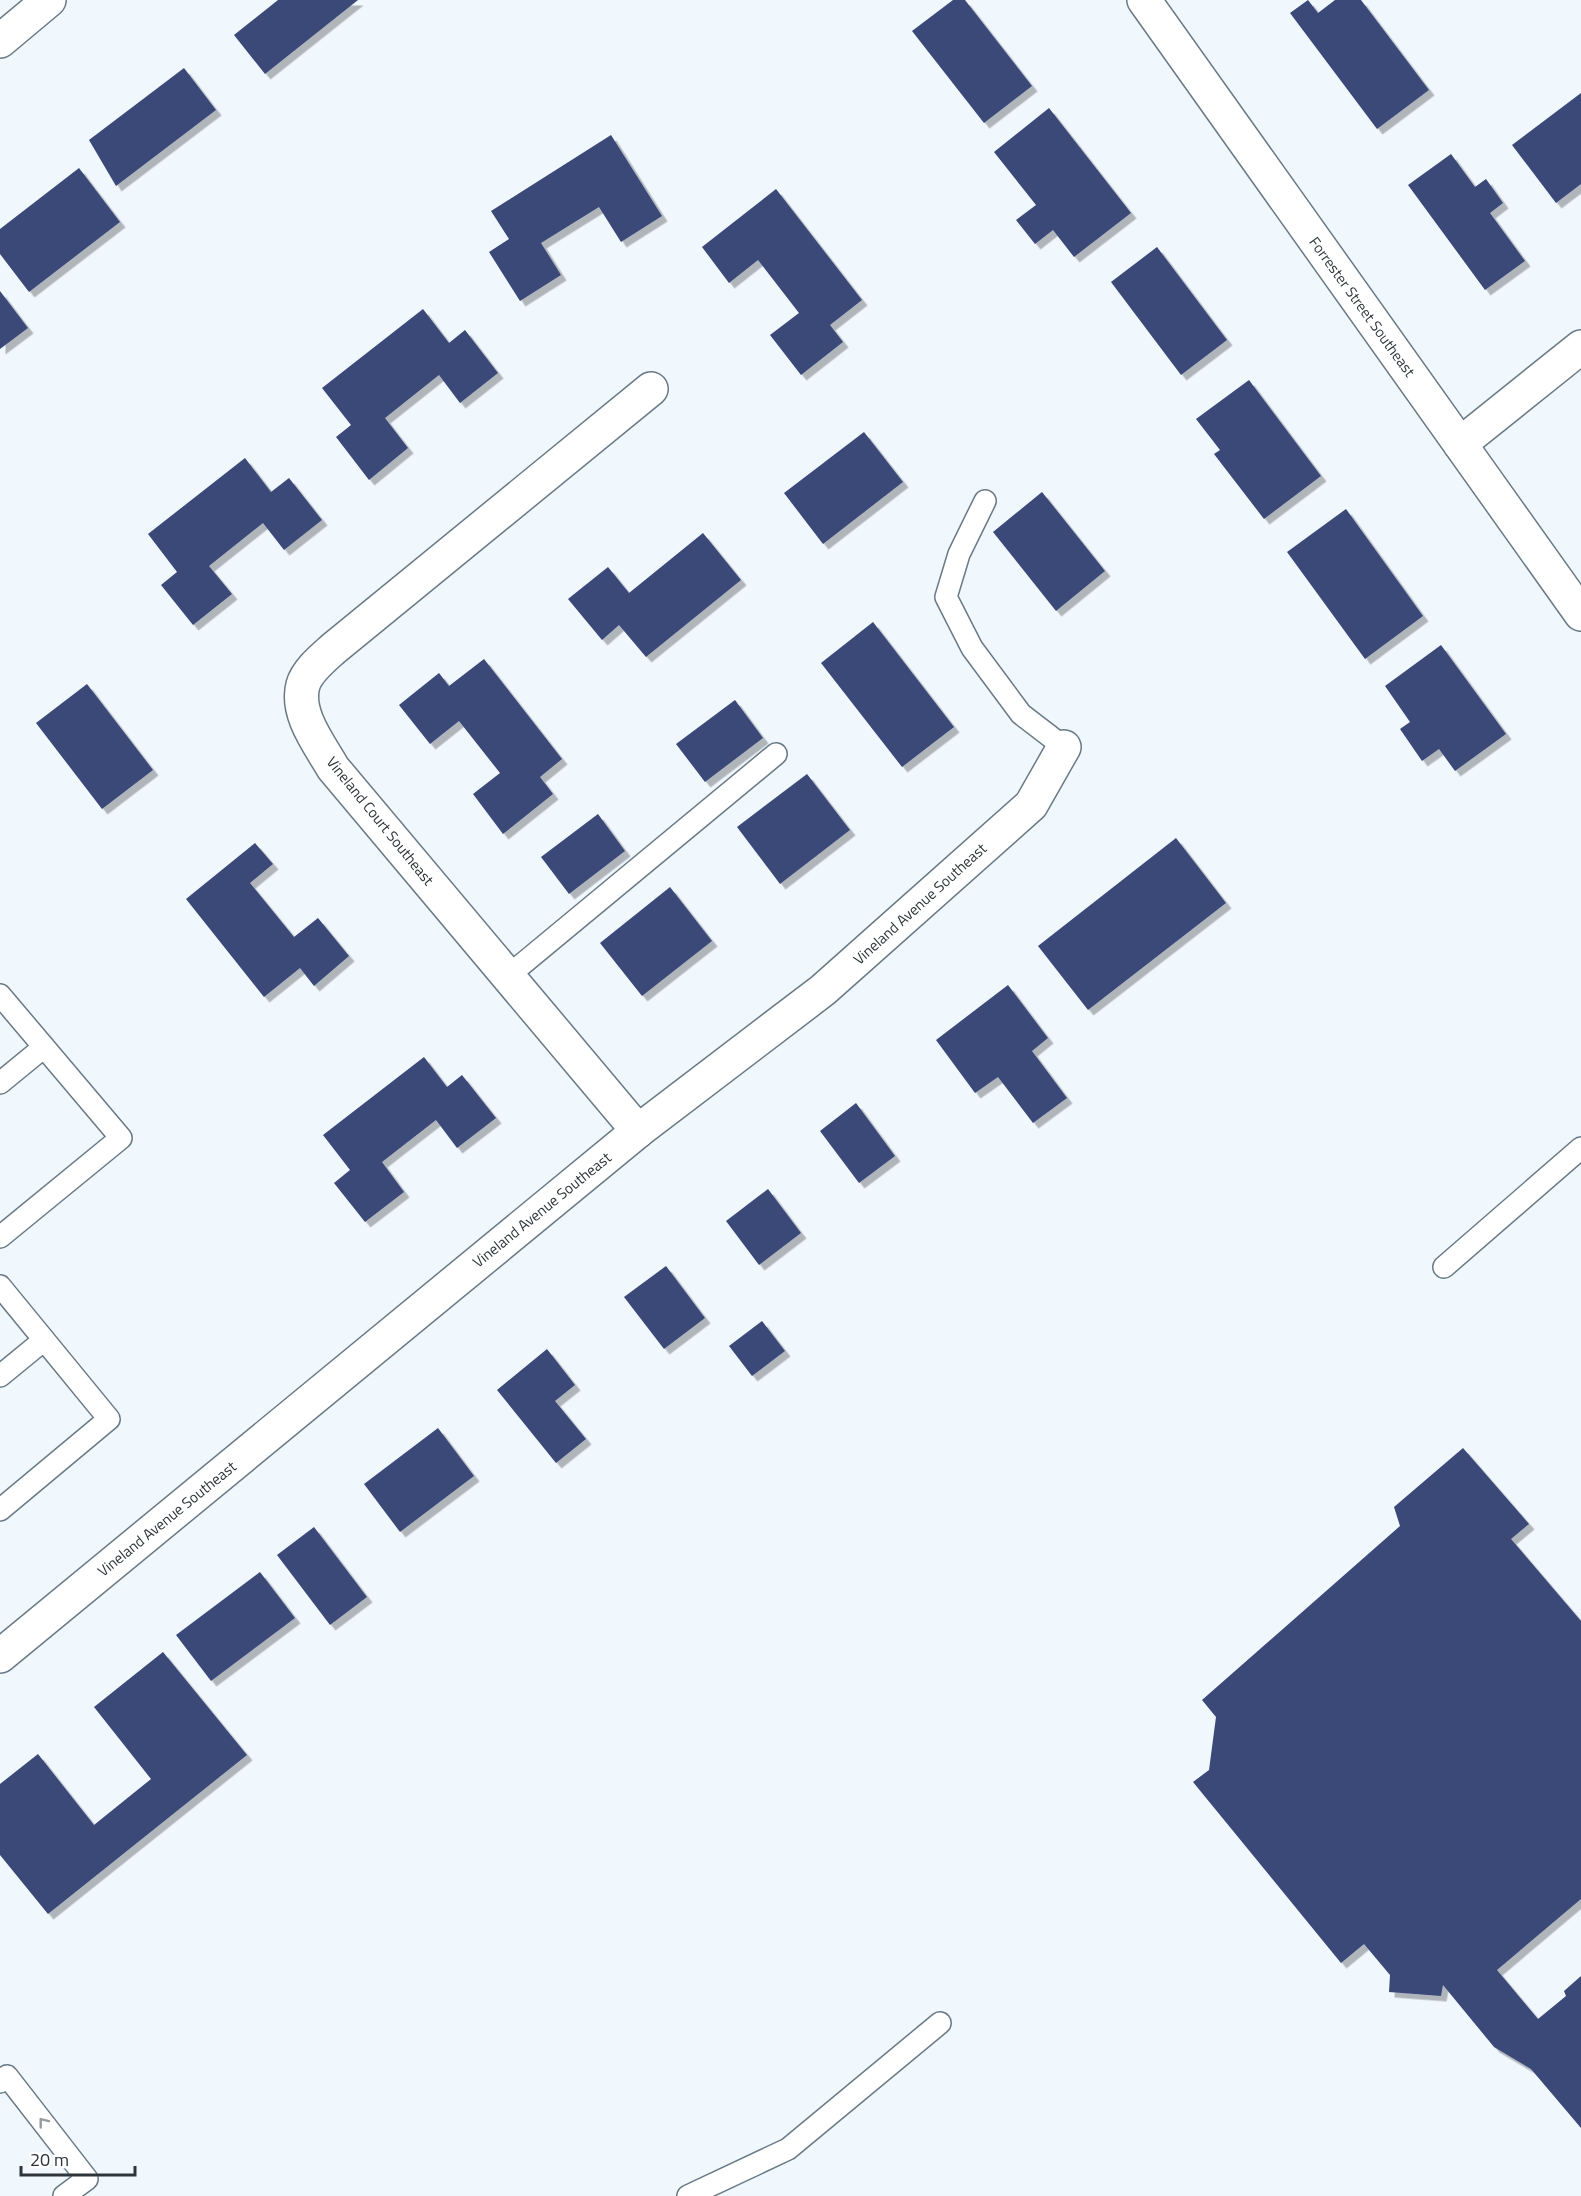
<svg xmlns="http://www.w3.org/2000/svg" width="1581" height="2196" font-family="'Titillium Web',sans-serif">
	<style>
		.building { fill: #3a4878; filter: url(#shadow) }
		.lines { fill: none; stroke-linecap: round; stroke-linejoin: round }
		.service-casing { stroke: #687a86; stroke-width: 24 }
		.minor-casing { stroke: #687a86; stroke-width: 36 }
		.service { stroke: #fff; stroke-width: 21 }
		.minor { stroke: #fff; stroke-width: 33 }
		.oneway { stroke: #969a9c }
		.labels { text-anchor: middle; stroke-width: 6; stroke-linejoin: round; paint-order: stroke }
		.street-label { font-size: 15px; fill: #2d343a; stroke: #fff }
	</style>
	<defs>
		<filter id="shadow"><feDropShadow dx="5.5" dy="5.5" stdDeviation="0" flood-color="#0004"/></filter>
	</defs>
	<rect width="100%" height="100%" fill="#f0f7fd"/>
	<!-- building -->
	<g class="building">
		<polygon points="278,0 358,0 265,74 234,35"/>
		<polygon points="953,0 965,0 1032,86 984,123 912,31"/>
		<polygon points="1308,0 1318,13 1335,0 1361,0 1429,90 1377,129 1290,13"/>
		<polygon points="184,68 216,110 116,186 89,140"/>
		<polygon points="1581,93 1581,184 1556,203 1512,145"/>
		<polygon points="1049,108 1131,213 1074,257 1053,230 1035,244 1016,220 1036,205 994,152"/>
		<polygon points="611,135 662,216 621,242 599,207 541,243 561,275 520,301 489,252 509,239 491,211"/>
		<polygon points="1451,154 1475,187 1486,179 1503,203 1490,213 1525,261 1485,290 1408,185"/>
		<polygon points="79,168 120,222 29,292 0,254 0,229"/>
		<polygon points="776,189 862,300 830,325 843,342 801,375 770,335 799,313 758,260 729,283 702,247"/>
		<polygon points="1157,247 1227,340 1181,375 1111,282"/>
		<polygon points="0,291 28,328 0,349"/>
		<polygon points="423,309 449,343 465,330 498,373 460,403 439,375 385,418 408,448 369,480 336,437 351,425 322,388"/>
		<polygon points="1249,380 1321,476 1264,519 1214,454 1220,450 1196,419"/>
		<polygon points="864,432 903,482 823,544 784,493"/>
		<polygon points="245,458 271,492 289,478 322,520 284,550 263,523 209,566 232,594 193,625 161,585 177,572 148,534"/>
		<polygon points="1042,492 1105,571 1056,611 993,532"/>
		<polygon points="1346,509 1423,616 1365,659 1287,552"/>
		<polygon points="703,533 741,580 646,657 619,625 602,640 568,599 608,567 629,593"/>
		<polygon points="873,622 954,727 902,767 821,663"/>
		<polygon points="1441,645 1506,734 1455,771 1439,749 1422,761 1400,729 1410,722 1385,686"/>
		<polygon points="484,659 562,759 540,777 553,794 503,834 473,794 500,773 459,721 430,744 399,705 439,673 449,686"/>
		<polygon points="87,684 153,770 102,809 36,723"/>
		<polygon points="735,700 763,738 705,782 676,744"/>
		<polygon points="807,774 850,830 780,884 737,827"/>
		<polygon points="598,814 625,851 569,894 541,857"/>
		<polygon points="1176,838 1226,903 1088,1010 1038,946"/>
		<polygon points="255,843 273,864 250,883 294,937 318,918 349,956 314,986 300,968 264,997 186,899"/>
		<polygon points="670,887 712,941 642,996 600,943"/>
		<polygon points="1008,985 1048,1038 1032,1051 1067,1098 1033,1123 998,1077 975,1093 936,1040"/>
		<polygon points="424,1057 447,1087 462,1075 496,1118 457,1148 436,1120 382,1162 404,1192 365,1222 334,1183 350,1170 323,1135"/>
		<polygon points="856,1103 895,1156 859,1183 820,1131"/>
		<polygon points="768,1189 801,1233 759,1265 726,1221"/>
		<polygon points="666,1266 705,1318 664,1349 624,1297"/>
		<polygon points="762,1321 785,1351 752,1376 729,1346"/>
		<polygon points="547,1349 575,1385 555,1401 586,1439 556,1463 497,1390"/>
		<polygon points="438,1428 474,1476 400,1532 364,1484"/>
		<polygon points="1463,1448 1529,1524 1511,1539 1581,1621 1581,1899 1497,1970 1538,2019 1566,1996 1564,1991 1581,1976 1581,2128 1531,2069 1494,2047 1443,1985 1441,1996 1389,1992 1390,1975 1364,1944 1341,1963 1193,1782 1209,1770 1216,1717 1202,1700 1400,1526 1394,1507"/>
		<polygon points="314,1527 367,1597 330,1625 277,1555"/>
		<polygon points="260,1572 295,1618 211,1681 176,1635"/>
		<polygon points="163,1652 247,1755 48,1914 0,1855 0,1784 38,1754 94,1825 151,1779 94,1707"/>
	</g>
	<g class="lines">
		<!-- service casing -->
		<g class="service-casing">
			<g id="service">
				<polyline points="985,501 959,554 946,597 972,648 1021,714 1064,747"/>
				<polyline points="508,976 776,754"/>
				<polyline points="0,995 121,1138 0,1237"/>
				<polyline points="0,1083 44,1047"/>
				<polyline points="1444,1267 1581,1148"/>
				<polyline points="0,1286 109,1419 0,1510"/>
				<polyline points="0,1376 44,1340"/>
				<polyline points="0,2082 7,2076 87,2179 64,2196"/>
				<polyline points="688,2196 788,2149 940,2023"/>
			</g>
		</g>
		<!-- minor casing -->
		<g class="minor-casing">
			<g id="minor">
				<polyline points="1144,0 1581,614"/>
				<polyline points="0,41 49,0"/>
				<polyline points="1460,444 1581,347"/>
				<path d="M 638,1131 L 333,768 C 320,745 295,714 303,685 C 307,671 323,658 333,649 L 651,389"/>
				<polyline points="0,1656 638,1131 823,990 1031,805 1064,747"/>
			</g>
		</g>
		<!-- service -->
		<use href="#service" class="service"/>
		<!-- minor -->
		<use href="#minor" class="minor"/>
	</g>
	<!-- one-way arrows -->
	<defs><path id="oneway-chevron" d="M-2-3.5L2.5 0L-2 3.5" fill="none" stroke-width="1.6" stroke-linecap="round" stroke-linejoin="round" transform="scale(1.5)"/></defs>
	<use class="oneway" href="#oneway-chevron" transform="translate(43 2122) rotate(-128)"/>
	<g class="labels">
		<!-- street labels -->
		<g class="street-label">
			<text transform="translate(1362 307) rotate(54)" y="5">Forrester Street Southeast</text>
			<text transform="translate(380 821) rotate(51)" y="5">Vineland Court Southeast</text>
			<text transform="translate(920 904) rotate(-42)" y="5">Vineland Avenue Southeast</text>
			<text transform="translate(542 1210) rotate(-39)" y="5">Vineland Avenue Southeast</text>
			<text transform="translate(167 1519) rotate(-39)" y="5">Vineland Avenue Southeast</text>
		</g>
	</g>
	<!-- scale -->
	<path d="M21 2166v9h114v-9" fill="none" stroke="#2d343a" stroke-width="3"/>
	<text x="30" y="2166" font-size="18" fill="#2d343a" stroke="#ffffff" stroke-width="4.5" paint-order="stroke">20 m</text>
</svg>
